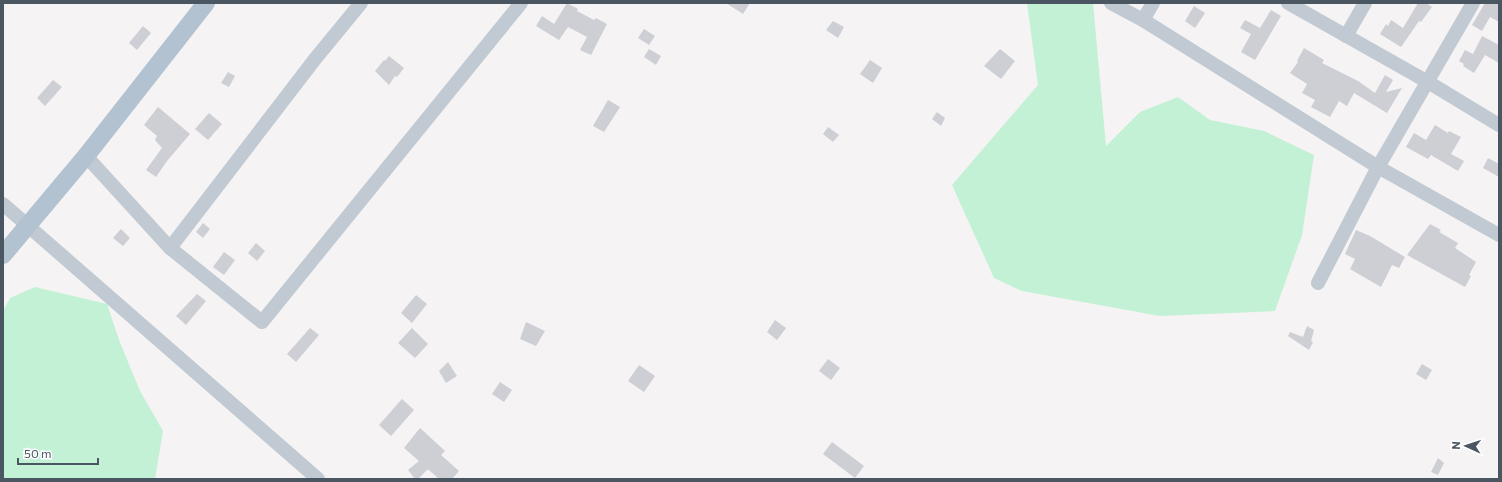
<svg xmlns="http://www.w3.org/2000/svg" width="1502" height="482" font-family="Commissioner,sans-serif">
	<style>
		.green { fill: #c3f1d5 }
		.building { fill: #cdcfd5 }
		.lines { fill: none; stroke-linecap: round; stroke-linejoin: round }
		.minor { stroke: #c1cad2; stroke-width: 14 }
		.major { stroke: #b3c2d1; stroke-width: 18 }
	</style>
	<rect width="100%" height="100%" fill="#f5f3f3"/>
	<!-- green -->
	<g class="green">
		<polygon points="1027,3 1093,3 1106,146 1140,112 1178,97 1210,120 1264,131 1314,155 1302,235 1275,311 1160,316 1022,291 994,278 952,185 1038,85"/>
		<polygon points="35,287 107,304 119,340 140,391 163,431 155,479 3,479 3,311 10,298"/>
	</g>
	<!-- building -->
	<g class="building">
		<polygon points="567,3 578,9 577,11 594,20 596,18 607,24 591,55 580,50 587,37 568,27 559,40 536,26 542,16 554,24"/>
		<polygon points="726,3 750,3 743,14"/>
		<polygon points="1418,3 1426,3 1432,7 1421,22 1419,21 1401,47 1380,34 1386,24 1388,26 1391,20 1403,28"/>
		<polygon points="1485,3 1499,3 1499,22 1490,17 1482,31 1472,25"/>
		<polygon points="1194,6 1205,13 1195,28 1185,21"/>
		<polygon points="1271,10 1281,16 1255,60 1241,52 1251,34 1240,28 1245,20 1260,28"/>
		<polygon points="833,21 844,27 838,38 826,30"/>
		<polygon points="143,26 151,33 137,50 129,43"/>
		<polygon points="644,29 655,36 649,45 638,38"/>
		<polygon points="1482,36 1499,45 1499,63 1485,55 1474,73 1463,66 1464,64 1459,61 1465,50 1473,54"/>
		<polygon points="1304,48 1324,60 1322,63 1358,81 1375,93 1385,75 1393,80 1386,92 1402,88 1387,113 1354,93 1347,106 1339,101 1330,117 1311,107 1315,100 1302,93 1307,84 1290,73 1298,62 1297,61"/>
		<polygon points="649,49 661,56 656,65 644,57"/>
		<polygon points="1000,49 1015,61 1001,79 984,66"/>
		<polygon points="389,56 404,68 397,77 395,76 389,85 375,71 384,60 385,61"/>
		<polygon points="870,60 882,68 873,83 860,74"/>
		<polygon points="228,72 235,76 229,87 221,83"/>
		<polygon points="53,80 62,87 45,106 37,98"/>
		<polygon points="608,100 620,107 604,132 593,126"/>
		<polygon points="158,107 190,134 167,161 156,177 146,170 162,148 155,140 157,136 144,125"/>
		<polygon points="937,112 945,118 941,126 932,119"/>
		<polygon points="209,113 222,124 208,140 195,129"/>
		<polygon points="1435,125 1448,133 1449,131 1461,137 1451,154 1464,161 1458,171 1431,155 1428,159 1406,147 1414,133 1426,140"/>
		<polygon points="828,127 839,135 833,142 823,134"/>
		<polygon points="1488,158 1499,164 1499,177 1483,168"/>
		<polygon points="203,223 210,229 203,238 196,232"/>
		<polygon points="1430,224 1441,230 1439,232 1458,243 1455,248 1476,262 1469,275 1471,276 1465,287 1407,255"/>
		<polygon points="121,229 130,238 123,246 113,238"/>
		<polygon points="1356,230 1370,236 1405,257 1399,268 1392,265 1381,287 1350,269 1355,259 1345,254"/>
		<polygon points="256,243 265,251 257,261 248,253"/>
		<polygon points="224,252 235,260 224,275 213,267"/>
		<polygon points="197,294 206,301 186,325 176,316"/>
		<polygon points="416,295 427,304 412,323 401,313"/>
		<polygon points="775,320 786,328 777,340 767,332"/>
		<polygon points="526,322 545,331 536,346 520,339"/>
		<polygon points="1307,326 1314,330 1311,341 1313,342 1309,350 1288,336 1290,332 1303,337"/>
		<polygon points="310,328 319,335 296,362 287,354"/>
		<polygon points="412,328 428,344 415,358 398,343"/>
		<polygon points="828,359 840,368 831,380 819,371"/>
		<polygon points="448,362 457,376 446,383 439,371"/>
		<polygon points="1422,364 1432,370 1426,380 1416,374"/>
		<polygon points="639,365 655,376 644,392 628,381"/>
		<polygon points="500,382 512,390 504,402 492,394"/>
		<polygon points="402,399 414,410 391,436 379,425"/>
		<polygon points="420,428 445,451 441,455 459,471 452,479 439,479 429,470 427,470 418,479 415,479 408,470 419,461 404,448"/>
		<polygon points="832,442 864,466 855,478 823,454"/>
		<polygon points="1438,458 1444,463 1438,475 1431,472"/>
	</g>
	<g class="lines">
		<!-- minor -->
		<g class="minor">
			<polyline points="1111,3 1143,20 1378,167 1499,235"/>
			<polyline points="1288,3 1428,82 1499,125"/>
			<polyline points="1143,20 1153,3"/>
			<polyline points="1346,36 1365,3"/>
			<polyline points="86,156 170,248 262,322 521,3"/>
			<polyline points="3,204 318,479"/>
			<polyline points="170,248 315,59 361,3"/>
			<polyline points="1318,283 1378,167 1473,3"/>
		</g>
		<!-- major -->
		<polyline class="major" points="3,255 86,156 206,3"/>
	</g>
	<!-- border -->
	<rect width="1502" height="482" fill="none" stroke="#4a5661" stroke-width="8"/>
	<!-- north arrow -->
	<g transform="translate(1466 446) rotate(273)" stroke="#ffffff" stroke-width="3" paint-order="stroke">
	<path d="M0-3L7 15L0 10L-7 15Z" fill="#4a5661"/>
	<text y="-6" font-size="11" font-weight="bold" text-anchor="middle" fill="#4a5661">N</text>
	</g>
	<!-- scale -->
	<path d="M18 458v6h80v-6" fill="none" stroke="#4a5661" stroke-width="2"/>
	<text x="24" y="458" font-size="12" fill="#4a5661" stroke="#ffffff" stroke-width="3" paint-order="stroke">50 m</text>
</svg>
